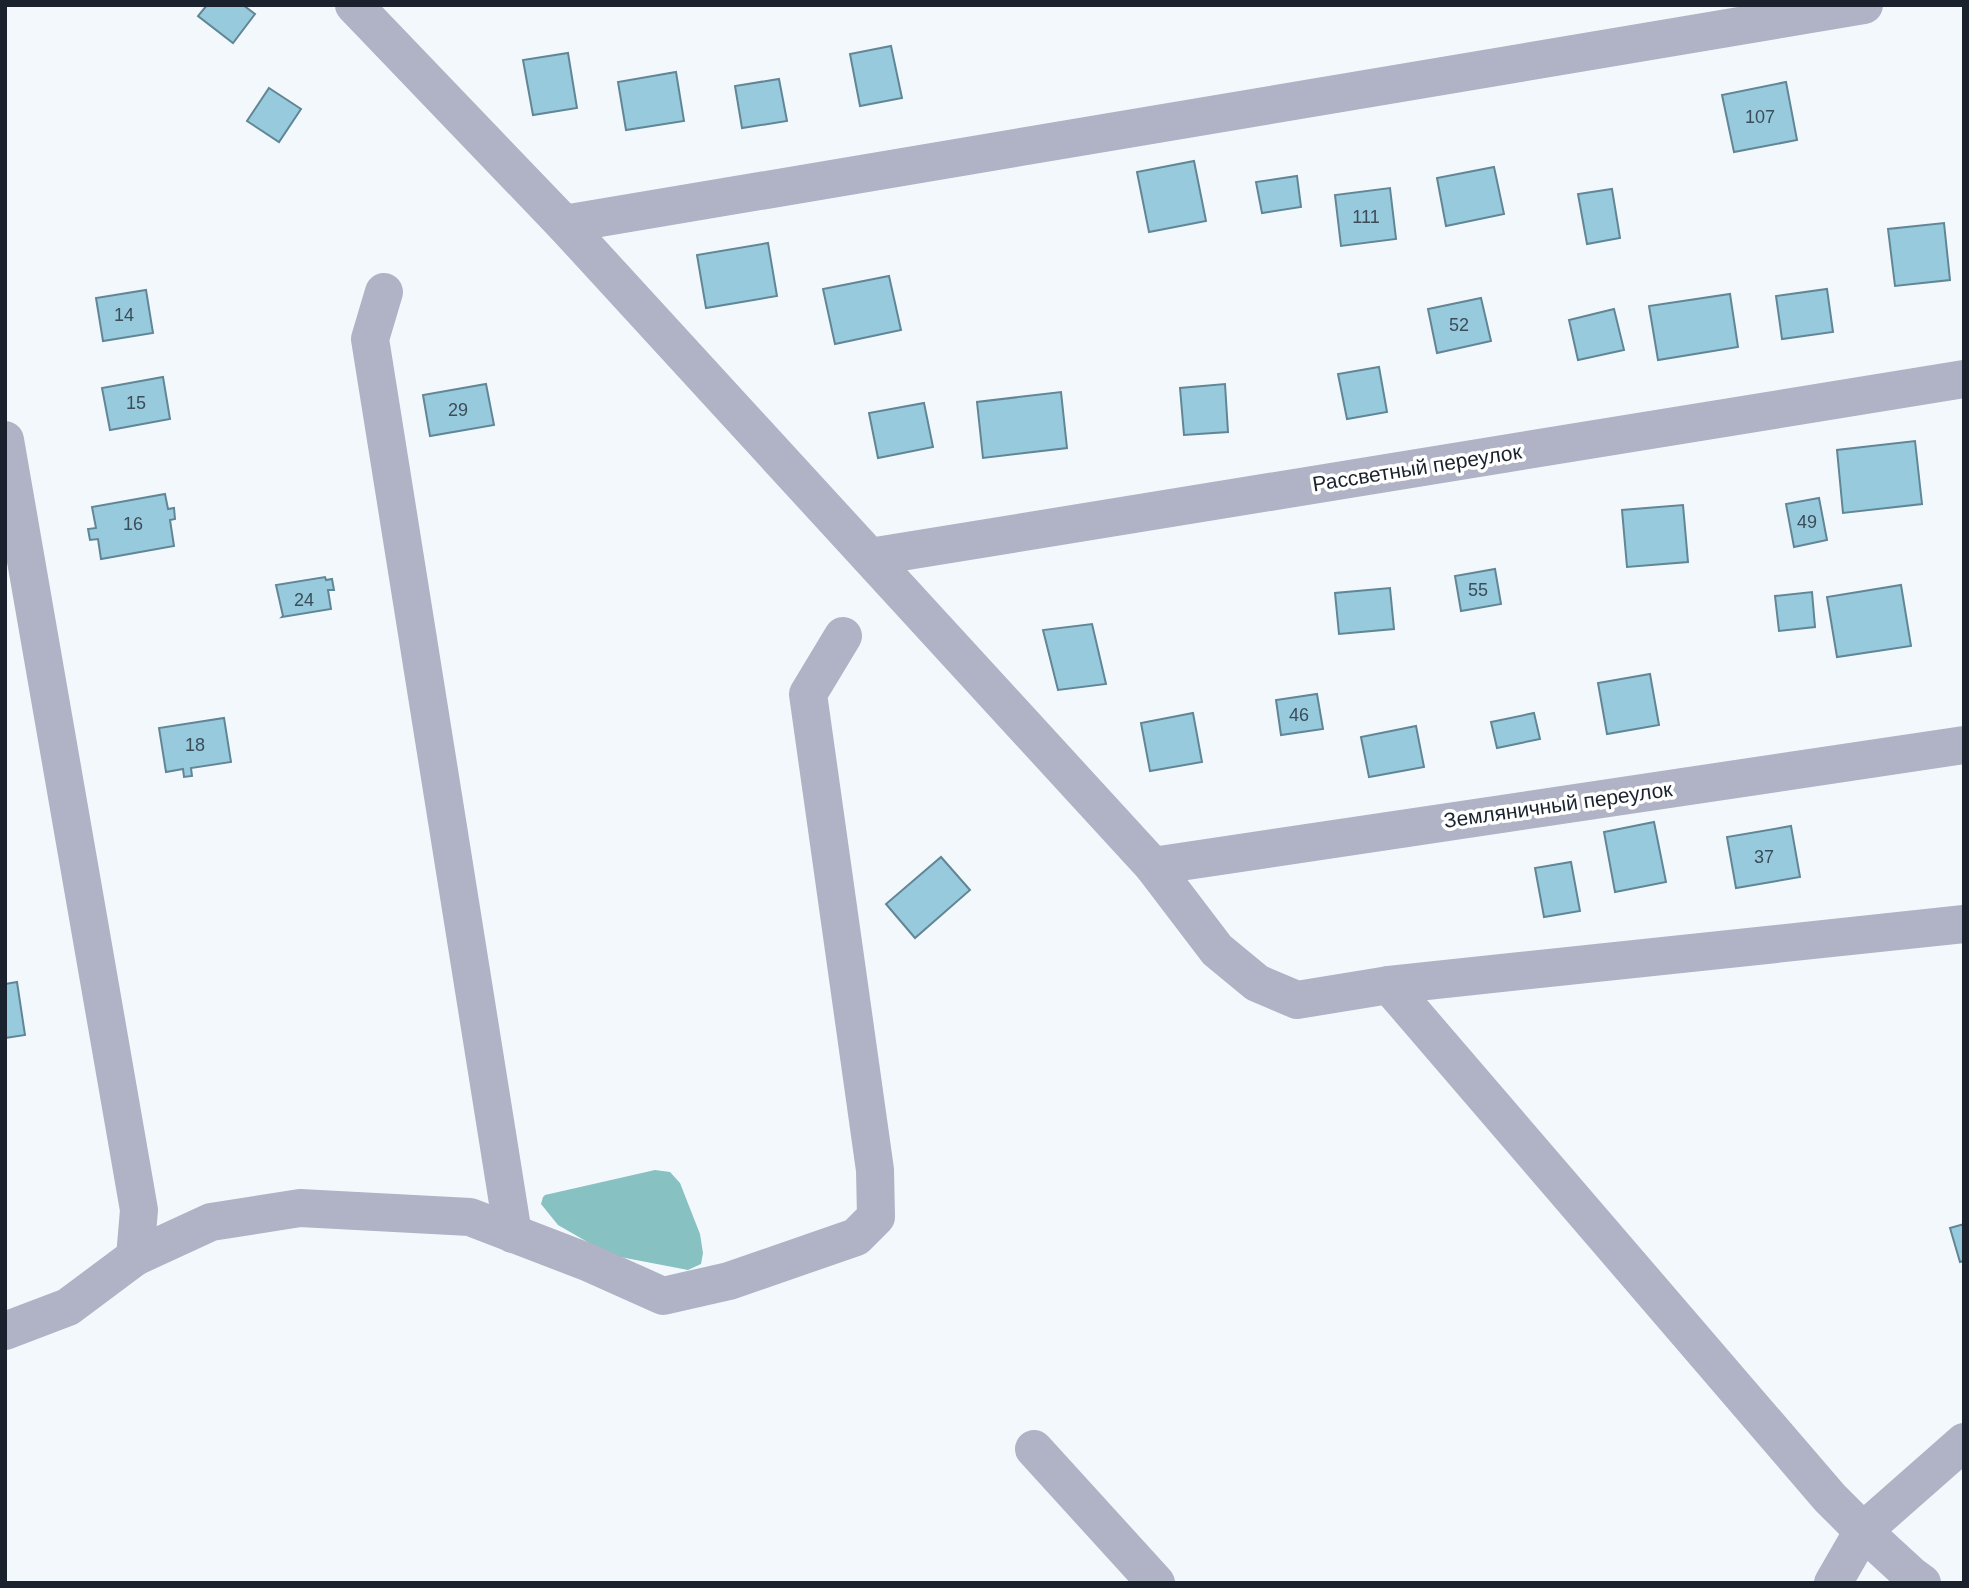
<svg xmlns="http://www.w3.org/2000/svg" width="1969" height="1588" font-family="Arial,sans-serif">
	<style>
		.water { fill: #87c1c2 }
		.building { fill: #98cade; stroke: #618695; stroke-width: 2 }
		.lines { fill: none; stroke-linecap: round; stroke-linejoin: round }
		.minor { stroke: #b0b2c5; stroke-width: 38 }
		.labels { text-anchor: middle; stroke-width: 7; stroke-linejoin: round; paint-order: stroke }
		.number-label { font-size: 18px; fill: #3a4d59 }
		.street-label { font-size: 21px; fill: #1a232d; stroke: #fff }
	</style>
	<rect width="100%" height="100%" fill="#f3f8fd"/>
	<!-- water -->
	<polygon class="water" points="655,1170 670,1172 680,1183 700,1234 703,1253 701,1264 688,1270 610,1255 558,1225 541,1204 543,1197 545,1195"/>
	<!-- building -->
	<g class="building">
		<polygon points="207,5 243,5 255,14 233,43 198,16"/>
		<polygon points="891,46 902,98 860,106 850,54"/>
		<polygon points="568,53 577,108 533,115 523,60"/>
		<polygon points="676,72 684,121 626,130 618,82"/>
		<polygon points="779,79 787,121 742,128 735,86"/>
		<polygon points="1786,82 1797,140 1734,152 1722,95"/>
		<polygon points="269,88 301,109 279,142 247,121"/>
		<polygon points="1194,161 1206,221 1149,232 1137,172"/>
		<polygon points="1494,167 1504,214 1446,226 1437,178"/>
		<polygon points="1297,176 1301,207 1262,213 1256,182"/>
		<polygon points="1390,188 1396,239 1341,246 1335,195"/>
		<polygon points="1612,189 1620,238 1587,244 1578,194"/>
		<polygon points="1944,223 1950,280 1895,286 1888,229"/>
		<polygon points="768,243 777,296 706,308 697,255"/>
		<polygon points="889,276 901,330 835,344 823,289"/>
		<polygon points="1827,289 1833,332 1782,339 1776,296"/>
		<polygon points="146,290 153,333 103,341 96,298"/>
		<polygon points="1730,294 1738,347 1658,360 1649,306"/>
		<polygon points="1481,298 1491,341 1437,353 1428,309"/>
		<polygon points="1614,309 1624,350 1578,360 1569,320"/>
		<polygon points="1379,367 1387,412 1347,419 1338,374"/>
		<polygon points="163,377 170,419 110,430 102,388"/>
		<polygon points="486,384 494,425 430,436 423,395"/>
		<polygon points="1225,384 1228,432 1184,435 1180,388"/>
		<polygon points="1061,392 1067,448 983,458 977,402"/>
		<polygon points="924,403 933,447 878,458 869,413"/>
		<polygon points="1915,441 1922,504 1843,513 1837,450"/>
		<polygon points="165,494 168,509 174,508 175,519 170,520 174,546 101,559 98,539 90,540 88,529 96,528 92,507"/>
		<polygon points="1819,498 1827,540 1794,547 1786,504"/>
		<polygon points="1683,505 1688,562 1627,567 1622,510"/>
		<polygon points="1495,569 1501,604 1461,611 1455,576"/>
		<polygon points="325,577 326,580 332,579 334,590 328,590 331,609 282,617 283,616 276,585"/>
		<polygon points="1901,585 1911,646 1837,657 1827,597"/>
		<polygon points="1390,588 1394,629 1339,634 1335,593"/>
		<polygon points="1812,592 1815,627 1779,631 1775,596"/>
		<polygon points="1092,624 1106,684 1058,690 1043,630"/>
		<polygon points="1650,674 1659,725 1607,734 1598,683"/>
		<polygon points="1317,694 1323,729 1281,735 1276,700"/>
		<polygon points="1193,713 1202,762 1150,771 1141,723"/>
		<polygon points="1534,713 1540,739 1497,748 1491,722"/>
		<polygon points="224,718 231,762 191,768 192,776 184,777 183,769 166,772 159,728"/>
		<polygon points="1416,726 1424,767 1369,777 1361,737"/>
		<polygon points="1654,822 1666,882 1615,892 1604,832"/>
		<polygon points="1791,826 1800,877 1736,888 1727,837"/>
		<polygon points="941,857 970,890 915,938 886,904"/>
		<polygon points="1571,862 1580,911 1544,917 1535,868"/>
		<polygon points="17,982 25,1035 5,1038 5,984"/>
		<polygon points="1964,1224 1964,1261 1960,1262 1950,1228"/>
	</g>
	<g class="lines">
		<!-- minor -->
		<g class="minor">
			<polyline points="354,5 564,224 1153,866 1217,950 1257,983 1297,1000 1389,985 1830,1498 1863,1531 1964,1442"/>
			<polyline points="564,224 1864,5"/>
			<polyline points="384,292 370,339 513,1234"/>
			<polyline points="5,440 139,1210 135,1257 68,1307 5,1331"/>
			<polyline points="870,557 1964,379"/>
			<polyline points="1153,866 1964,745"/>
			<polyline points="1389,985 1964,924"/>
			<polyline points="135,1257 211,1222 300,1208 470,1217 587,1262 663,1296 729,1281 856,1237 876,1217 875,1170 808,694 843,636"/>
			<polyline points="1034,1449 1156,1583"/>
			<polyline points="1833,1583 1863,1531 1911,1575 1922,1583"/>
		</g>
	</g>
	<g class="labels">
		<!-- number labels -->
		<g class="number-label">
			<text x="1760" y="123">107</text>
			<text x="1366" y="223">111</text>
			<text x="124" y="321">14</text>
			<text x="1459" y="331">52</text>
			<text x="136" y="409">15</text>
			<text x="458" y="416">29</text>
			<text x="1807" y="528">49</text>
			<text x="133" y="530">16</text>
			<text x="1478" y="596">55</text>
			<text x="304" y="606">24</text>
			<text x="1299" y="721">46</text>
			<text x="195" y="751">18</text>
			<text x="1764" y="863">37</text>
		</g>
		<!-- street labels -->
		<g class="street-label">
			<text transform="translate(1417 468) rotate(-9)" y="7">Рассветный переулок</text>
			<text transform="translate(1558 805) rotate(-8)" y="7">Земляничный переулок</text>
		</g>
	</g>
	<!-- border -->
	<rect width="1969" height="1588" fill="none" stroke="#1a232d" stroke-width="14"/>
</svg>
